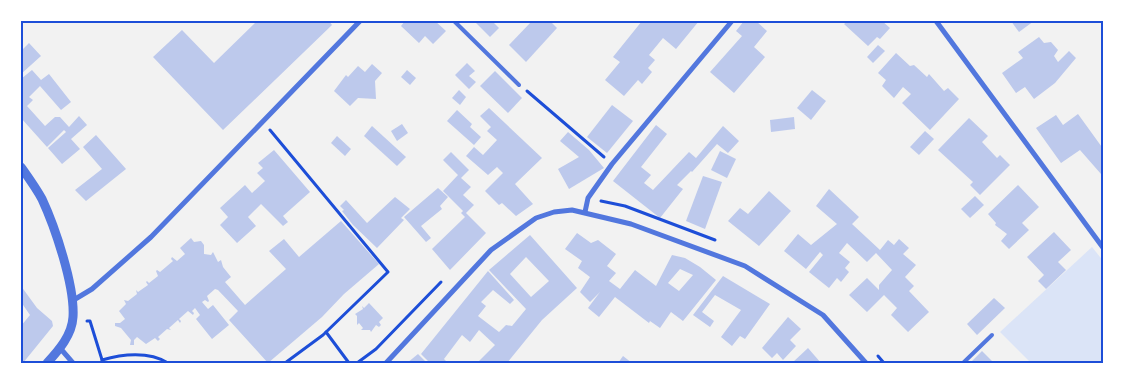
<svg xmlns="http://www.w3.org/2000/svg" width="1125" height="384" font-family="'Fira Sans Condensed',sans-serif">
	<style>
		.green { fill: #dbe4f7 }
		.building { fill: #bdc9ec; fill-rule: evenodd }
		.lines { fill: none; stroke-linecap: round; stroke-linejoin: round }
		.path { stroke: #1d4ed8; stroke-width: 3 }
		.service { stroke: #5277de; stroke-width: 4 }
		.minor { stroke: #5277de; stroke-width: 5 }
		.tertiary { stroke: #5277de; stroke-width: 9 }
		.neatline { fill: none; stroke: #1d4ed8; stroke-width: 2 }
	</style>
	<rect width="100%" height="100%" fill="#f2f2f2"/>
	<!-- green -->
	<polygon class="green" points="1092,247 1104,262 1104,363 1031,363 1000,332"/>
	<!-- building -->
	<g class="building">
		<polygon points="257,21 329,21 332,25 223,130 153,57 182,30 214,63"/>
		<polygon points="405,21 435,21 446,31 433,44 425,36 419,43 401,26"/>
		<polygon points="474,21 492,21 499,28 490,37"/>
		<polygon points="532,21 550,21 557,28 526,62 509,45"/>
		<polygon points="642,21 699,21 676,49 663,38 649,55 655,60 648,68 652,72 642,84 638,80 624,96 605,80 620,62 613,57"/>
		<polygon points="744,21 756,21 767,31 754,47 765,57 734,93 710,72 742,36 736,31"/>
		<polygon points="848,21 882,21 890,28 880,39 877,37 868,46 844,24"/>
		<polygon points="1011,21 1034,21 1019,32"/>
		<polygon points="1039,37 1044,43 1051,42 1058,50 1054,56 1058,62 1069,51 1076,58 1055,83 1034,99 1025,87 1016,93 1002,73 1023,58 1018,52"/>
		<polygon points="29,43 41,56 21,74 21,47 23,49"/>
		<polygon points="878,45 885,51 873,63 867,57"/>
		<polygon points="896,53 910,66 914,65 927,77 929,74 944,91 948,88 959,99 930,130 902,103 911,94 903,87 894,98 882,86 886,80 878,73"/>
		<polygon points="467,63 475,71 469,76 476,82 469,89 455,75"/>
		<polygon points="372,64 382,73 375,81 376,99 358,98 350,106 334,91 346,75 348,77 358,66 365,72"/>
		<polygon points="32,70 41,80 49,74 71,102 61,110 40,86 29,97 33,100 27,106 45,126 55,117 60,117 69,127 79,116 87,125 71,139 80,149 62,164 48,148 66,132 64,130 47,147 21,118 21,79"/>
		<polygon points="407,70 416,78 410,85 401,77"/>
		<polygon points="495,71 522,98 508,113 480,86"/>
		<polygon points="459,90 466,97 460,105 452,98"/>
		<polygon points="812,90 826,101 811,120 797,108"/>
		<polygon points="612,105 633,121 607,153 587,137"/>
		<polygon points="489,108 542,158 515,184 533,204 516,216 502,203 499,205 485,191 503,173 497,167 488,175 466,156 474,147 483,155 497,140 487,131 491,127 480,116"/>
		<polygon points="457,110 472,124 470,127 481,137 474,145 447,121"/>
		<polygon points="1078,114 1104,150 1104,170 1101,174 1080,150 1061,163 1036,128 1056,115 1063,125"/>
		<polygon points="794,117 795,129 771,132 770,120"/>
		<polygon points="969,118 988,136 982,142 997,158 1000,155 1010,165 980,195 970,185 973,182 938,150"/>
		<polygon points="402,124 408,133 397,141 391,131"/>
		<polygon points="656,125 667,134 641,167 651,175 644,183 653,190 689,152 696,158 723,126 739,141 728,153 717,144 692,172 691,171 677,185 683,189 660,218 613,181"/>
		<polygon points="372,126 406,157 397,166 364,136"/>
		<polygon points="925,131 934,139 919,155 910,147"/>
		<polygon points="568,132 589,150 604,168 569,189 558,169 579,157 560,141"/>
		<polygon points="96,135 126,169 86,201 75,190 102,169 83,147"/>
		<polygon points="337,136 351,149 345,156 331,143"/>
		<polygon points="274,150 310,192 283,216 288,222 283,226 261,204 248,217 256,226 237,243 220,225 228,217 220,208 245,185 252,193 265,181 257,173 263,168 258,163"/>
		<polygon points="720,151 736,159 727,178 711,170"/>
		<polygon points="451,152 469,170 461,178 471,187 463,195 474,205 466,213 486,233 450,270 432,249 465,217 461,213 463,211 443,191 458,175 443,160"/>
		<polygon points="703,176 722,182 705,229 686,221"/>
		<polygon points="1018,185 1039,207 1022,223 1029,230 1009,249 1001,241 1007,234 995,225 996,223 988,214"/>
		<polygon points="438,188 448,197 440,206 442,209 421,226 431,238 426,242 404,217"/>
		<polygon points="829,189 859,217 852,224 880,250 888,240 894,245 899,239 909,248 903,254 916,265 905,277 914,286 909,291 929,312 908,332 891,315 897,308 884,295 867,312 849,295 867,278 879,290 879,285 892,270 876,253 867,262 847,243 839,253 850,262 845,268 849,272 841,282 837,278 829,288 809,272 823,255 820,252 806,269 784,251 798,234 811,245 837,224 816,206"/>
		<polygon points="769,191 791,211 759,246 728,221 740,208 748,214"/>
		<polygon points="975,196 984,205 970,218 961,209"/>
		<polygon points="395,197 410,209 401,218 404,220 377,248 353,225 342,211 344,210 340,206 346,200 367,223"/>
		<polygon points="341,221 379,264 344,294 322,317 268,363 229,320 238,311 218,290 215,289 207,296 209,301 208,302 205,300 202,302 208,309 213,305 229,325 212,339 196,319 200,315 195,308 192,311 194,313 193,315 188,311 179,319 181,321 180,323 178,320 169,328 171,330 167,329 158,337 160,339 158,341 155,338 146,344 137,337 134,340 134,345 130,345 131,340 121,328 115,326 115,323 120,323 125,319 119,311 126,304 124,300 128,301 137,294 136,290 138,292 148,285 146,282 147,281 149,283 158,276 156,271 157,270 160,272 173,261 171,259 172,257 177,261 185,254 180,248 191,238 194,242 201,241 204,245 204,254 211,255 213,252 218,262 221,260 223,267 231,277 225,282 245,305 286,269 269,251 284,239 299,257"/>
		<polygon points="1054,232 1071,250 1058,262 1066,270 1046,289 1038,281 1044,275 1027,257"/>
		<path d="M 577,233 L 591,243 L 598,240 L 616,254 L 607,266 L 616,273 L 609,281 L 620,289 L 635,270 L 656,286 L 672,255 L 685,258 L 700,267 L 716,280 L 683,321 L 671,312 L 660,328 L 650,321 L 649,323 L 615,297 L 599,317 L 588,308 L 600,292 L 590,302 L 580,292 L 590,277 L 578,268 L 582,261 L 565,249 ZM 680,269 L 693,275 L 679,291 L 668,283 Z"/>
		<path d="M 530,235 L 577,288 L 542,320 L 507,363 L 477,363 L 495,345 L 479,330 L 470,342 L 462,335 L 444,359 L 448,363 L 430,363 L 421,354 L 488,271 L 514,300 L 510,304 L 493,290 L 481,302 L 486,306 L 478,316 L 499,332 L 506,325 L 512,326 L 526,309 L 489,270 ZM 526,257 L 549,281 L 531,297 L 510,274 Z"/>
		<polygon points="723,276 770,304 745,339 740,336 732,346 721,337 741,310 715,295 702,312 714,321 710,327 693,315"/>
		<polygon points="21,286 37,308 52,321 53,326 23,363 21,326 30,315 21,302"/>
		<polygon points="994,298 1005,308 977,335 967,324"/>
		<polygon points="369,303 383,318 379,322 381,325 379,327 376,325 371,332 370,330 361,330 363,328 359,323 357,325 357,316 355,314 363,309 362,306 364,308"/>
		<polygon points="788,317 801,329 790,340 796,346 783,360 777,353 772,358 762,348"/>
		<polygon points="808,348 821,363 792,363"/>
		<polygon points="982,351 994,363 970,363"/>
		<polygon points="418,354 427,363 407,363"/>
		<polygon points="623,356 632,363 618,363"/>
	</g>
	<g class="lines">
		<!-- path -->
		<g class="path">
			<polyline points="527,91 604,157"/>
			<polyline points="270,130 388,272 323,335 285,363"/>
			<polyline points="601,201 625,206 715,240"/>
			<polyline points="87,321 90,321 103,363"/>
			<polyline points="326,332 349,363"/>
			<polyline points="878,356 884,363"/>
			<path d="M 102,360 C 122,354 149,351 168,363"/>
			<polyline points="357,363 376,349 441,282"/>
		</g>
		<!-- service -->
		<g class="service">
			<polyline points="454,21 519,85"/>
			<polyline points="963,363 992,335"/>
		</g>
		<!-- minor -->
		<g class="minor">
			<polyline points="936,21 1104,249"/>
			<polyline points="585,212 588,198 612,164 732,21"/>
			<polyline points="72,301 92,289 151,237 360,21"/>
			<polyline points="60,348 73,363"/>
			<polyline points="386,363 491,250 536,218 554,212 572,210 631,224 745,266 823,315 866,363"/>
		</g>
		<!-- tertiary -->
		<path class="tertiary" d="M 21,167 C 28,177 36,188 42,199 C 55,227 75,286 73,317 C 72,335 59,350 47,363"/>
	</g>
	<!-- border -->
	<rect width="1125" height="384" fill="none" stroke="#ffffff" stroke-width="45"/>
	<rect x="22" y="22" width="1080" height="340" class="neatline"/>
</svg>
